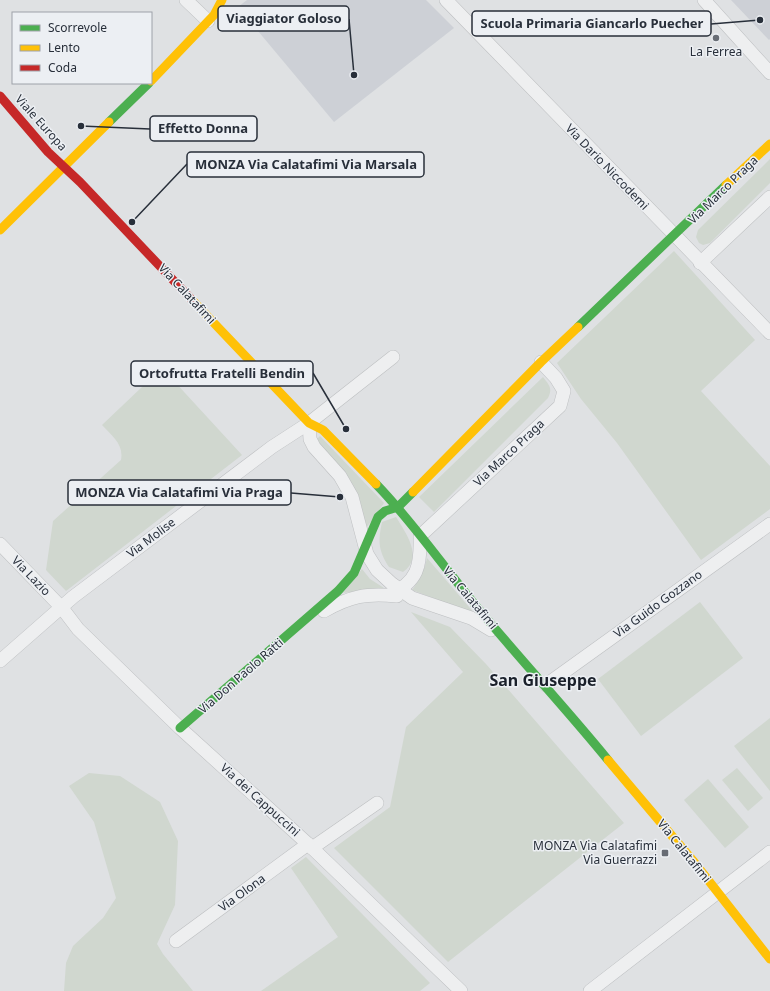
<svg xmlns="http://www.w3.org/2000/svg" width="770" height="991" font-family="'Noto Sans',sans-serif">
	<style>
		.built { fill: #cdd0d6 }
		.green { fill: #d0d7cf }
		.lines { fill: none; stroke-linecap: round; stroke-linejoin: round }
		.street-casing { stroke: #bdbfc1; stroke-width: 14 }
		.street { stroke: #eeeff0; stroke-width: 13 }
		.fast { stroke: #4caf50; stroke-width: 9 }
		.slow { stroke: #ffc107; stroke-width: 9 }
		.jam { stroke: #c62828; stroke-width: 9 }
		.poi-dot { fill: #686d75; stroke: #eceff3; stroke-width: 1.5 }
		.labels { text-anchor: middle; stroke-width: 3; stroke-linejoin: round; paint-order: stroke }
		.poi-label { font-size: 12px; fill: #282f3a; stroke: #eceff3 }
		.street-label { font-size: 12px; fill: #282f3a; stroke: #eceff3 }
		.district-label { font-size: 16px; font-weight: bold; fill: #1a202a; stroke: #eceff3 }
		.leader { fill: none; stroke: #282f3a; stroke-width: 1.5 }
		.callout-dot { fill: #282f3a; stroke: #eceff3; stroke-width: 1.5 }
		.callout { fill: #eceff3; stroke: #282f3a; stroke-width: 1.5 }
		.callout-label { font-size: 13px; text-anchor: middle; font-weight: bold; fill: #282f3a }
	</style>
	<rect width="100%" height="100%" fill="#dfe1e3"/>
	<!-- built -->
	<g class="built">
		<polygon points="247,0 426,0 454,28 334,122 238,7"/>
		<polygon points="731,0 770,0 770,39 769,40"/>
	</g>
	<!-- green -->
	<g class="green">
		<polygon points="770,159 770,183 710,243 703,245 699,243 696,237 698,230"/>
		<polygon points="674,251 755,340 701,391 770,466 770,509 701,560 617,443 581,399 557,363"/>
		<path d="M 162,368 L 242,455 L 66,591 L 46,570 L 53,521 L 121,460 C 124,444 112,436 102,425 Z"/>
		<path d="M 543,377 C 549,385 553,388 548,398 L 434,512 L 419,497 Z"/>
		<polygon points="320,436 384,503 367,527 316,440"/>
		<path d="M 396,517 C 406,533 424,558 403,572 L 389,567 C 378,550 378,541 382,522 Z"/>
		<path d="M 427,558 L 475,614 L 412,590 C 420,580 424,571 427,558 Z"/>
		<polygon points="362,569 370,579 384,588 343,593"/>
		<polygon points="700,602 743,658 641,736 598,679"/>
		<polygon points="411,612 450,627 486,664 624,823 448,962 334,848 390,807 406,727 463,672"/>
		<polygon points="770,718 770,791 734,746"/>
		<polygon points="737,768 763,798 748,811 722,780"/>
		<polygon points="89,773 120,776 160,802 178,841 175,905 157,944 163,954 193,991 64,991 66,963 73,946 103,918 116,898 94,822 69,786"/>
		<polygon points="708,779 749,827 725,848 684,800"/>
		<polygon points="306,857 430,983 420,991 261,991 338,937 291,868"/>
	</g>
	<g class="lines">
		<!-- street casing -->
		<g class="street-casing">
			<g id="street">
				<polyline points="186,0 208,21"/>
				<polyline points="446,0 770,333"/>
				<polyline points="704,0 770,73"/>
				<polyline points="700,263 770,197"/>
				<polyline points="309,423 310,439 314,447 340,476 352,497 367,554 377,570 391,583 412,598 471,618 491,630"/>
				<polyline points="0,544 62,608 78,629 180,728 308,844 461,991"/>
				<path d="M 389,595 C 418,582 421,566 420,536 L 560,406 L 564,391 L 556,378 L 541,362"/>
				<path d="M 324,611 C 351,596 366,593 397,596"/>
				<polyline points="0,661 73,597 272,447 309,423 393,357"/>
				<polyline points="546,685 770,524"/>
				<polyline points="312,848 377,803"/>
				<polyline points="176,941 308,844"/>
				<polyline points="590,991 770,852"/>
			</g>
		</g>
		<!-- street -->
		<use href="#street" class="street"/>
		<!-- fast -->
		<g class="fast">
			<polyline points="109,122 149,83"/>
			<polyline points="578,327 726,185"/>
			<path d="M 376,484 C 411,520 440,562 472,601 C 516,655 564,706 608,760"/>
			<polyline points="180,728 338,591 354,573 378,517 385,511 398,507 413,492"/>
		</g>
		<!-- slow -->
		<g class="slow">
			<polyline points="151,81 214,15 222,0"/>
			<polyline points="726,185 770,144"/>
			<polyline points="0,230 109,122"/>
			<polyline points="192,300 309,423 323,430 376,484"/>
			<polyline points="413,492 541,362 578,327"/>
			<polyline points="608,760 694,862 770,959"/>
		</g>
		<!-- jam -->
		<polyline class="jam" points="0,96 48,152 80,182 192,300"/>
	</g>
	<!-- markers -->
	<g class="poi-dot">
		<circle cx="716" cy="38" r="4"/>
		<rect x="661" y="849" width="8" height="8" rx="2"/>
	</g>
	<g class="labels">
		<!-- poi labels -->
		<g class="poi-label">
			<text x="716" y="56">La Ferrea</text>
			<text x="657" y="850" text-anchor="end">MONZA Via Calatafimi<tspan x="657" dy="14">Via Guerrazzi</tspan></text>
		</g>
		<!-- street labels -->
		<g class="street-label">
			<text transform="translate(41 123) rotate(48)" y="4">Viale Europa</text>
			<text transform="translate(607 167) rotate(46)" y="4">Via Dario Niccodemi</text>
			<text transform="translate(723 190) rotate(-44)" y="4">Via Marco Praga</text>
			<text transform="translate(187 294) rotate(47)" y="4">Via Calatafimi</text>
			<text transform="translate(509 453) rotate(-43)" y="4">Via Marco Praga</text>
			<text transform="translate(151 538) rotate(-37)" y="4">Via Molise</text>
			<text transform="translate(31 576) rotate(46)" y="4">Via Lazio</text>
			<text transform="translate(470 598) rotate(50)" y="4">Via Calatafimi</text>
			<text transform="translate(658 604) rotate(-36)" y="4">Via Guido Gozzano</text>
			<text transform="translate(241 676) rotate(-41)" y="4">Via Don Paolo Ratti</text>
			<text transform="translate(260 800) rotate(42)" y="4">Via dei Cappuccini</text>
			<text transform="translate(684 851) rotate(51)" y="4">Via Calatafimi</text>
			<text transform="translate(242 893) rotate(-36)" y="4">Via Olona</text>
		</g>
		<!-- district labels -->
		<g class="district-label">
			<text x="543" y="686">San Giuseppe</text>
		</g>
	</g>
	<!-- callouts -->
	<path class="leader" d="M354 75L349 19M760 20L711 24M81 126L150 129M132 222L187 164M346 429L313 373M340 497L291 493"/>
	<g class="callout-dot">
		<circle cx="354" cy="75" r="4"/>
		<circle cx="760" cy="20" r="4"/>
		<circle cx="81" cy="126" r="4"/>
		<circle cx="132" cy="222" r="4"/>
		<circle cx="346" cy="429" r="4"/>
		<circle cx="340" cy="497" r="4"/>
	</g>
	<g class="callout">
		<rect x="218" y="6" width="131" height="25" rx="4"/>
		<rect x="472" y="11" width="239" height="25" rx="4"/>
		<rect x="150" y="116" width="107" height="25" rx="4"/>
		<rect x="187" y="152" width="237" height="25" rx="4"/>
		<rect x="131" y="361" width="182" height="25" rx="4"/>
		<rect x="68" y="480" width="223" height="25" rx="4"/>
	</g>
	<g class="callout-label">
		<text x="284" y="23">Viaggiator Goloso</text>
		<text x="592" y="28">Scuola Primaria Giancarlo Puecher</text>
		<text x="203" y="133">Effetto Donna</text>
		<text x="306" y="169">MONZA Via Calatafimi Via Marsala</text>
		<text x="222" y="378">Ortofrutta Fratelli Bendin</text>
		<text x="179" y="497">MONZA Via Calatafimi Via Praga</text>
	</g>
	<!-- legend -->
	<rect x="12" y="12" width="140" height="72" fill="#eceff3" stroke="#9ea2a9"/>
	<rect x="20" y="25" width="20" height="6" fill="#4caf50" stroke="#9ea2a9"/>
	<text x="48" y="32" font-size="12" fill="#282f3a">Scorrevole</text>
	<rect x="20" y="45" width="20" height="6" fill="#ffc107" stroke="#9ea2a9"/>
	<text x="48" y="52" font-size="12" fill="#282f3a">Lento</text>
	<rect x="20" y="65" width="20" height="6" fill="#c62828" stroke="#9ea2a9"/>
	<text x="48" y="72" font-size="12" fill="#282f3a">Coda</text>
</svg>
